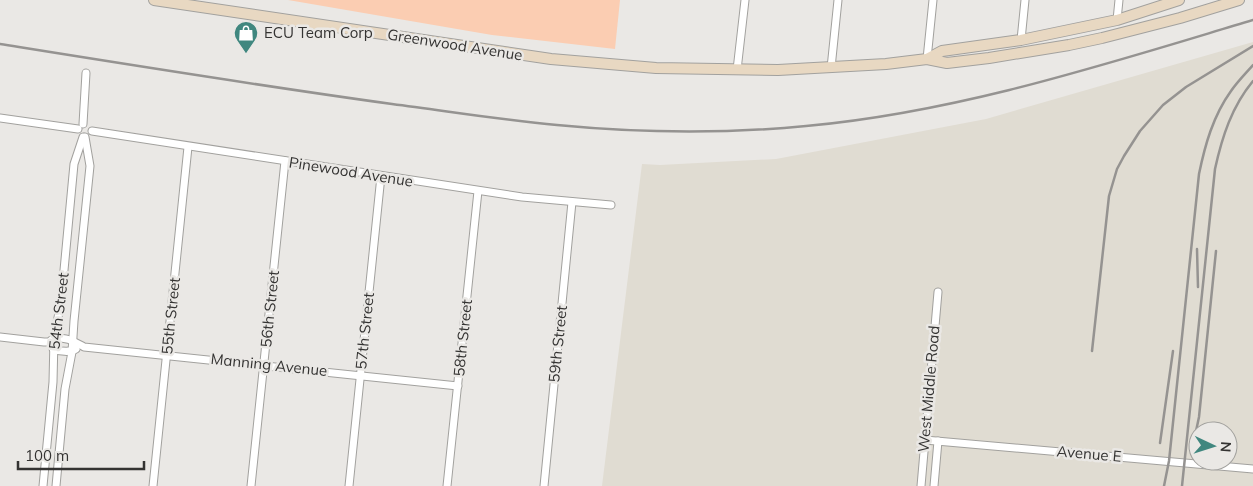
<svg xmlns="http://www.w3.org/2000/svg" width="1253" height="486" font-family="Mulish,sans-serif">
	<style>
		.built { fill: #e0dcd2; fill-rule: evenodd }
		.green { fill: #fbcdb2 }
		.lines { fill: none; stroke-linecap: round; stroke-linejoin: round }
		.street-casing { stroke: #a2a19e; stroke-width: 9 }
		.secondary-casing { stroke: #a2a19e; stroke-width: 12 }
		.street { stroke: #fff; stroke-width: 7 }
		.secondary { stroke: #e8d8c2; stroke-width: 10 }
		.rail { stroke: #959391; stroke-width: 2.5 }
		.labels { text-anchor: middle; stroke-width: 5; stroke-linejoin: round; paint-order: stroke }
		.poi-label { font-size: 15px; fill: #343332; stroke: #eae8e5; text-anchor: start }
		.street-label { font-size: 15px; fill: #343332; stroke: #eae8e5 }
	</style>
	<rect width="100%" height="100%" fill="#eae8e5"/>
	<!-- built -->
	<path class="built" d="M 1253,42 L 1253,486 L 602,486 L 642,164 L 660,165 L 776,159 L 986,119 ZM 1198,431 L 1228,431 L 1228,461 L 1198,461 Z"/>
	<!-- green -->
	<polygon class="green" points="288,0 620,0 615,49 492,35"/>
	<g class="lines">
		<!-- street casing -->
		<g class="street-casing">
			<g id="street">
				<polyline points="1117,20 1119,0"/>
				<polyline points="1021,40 1025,0"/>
				<polyline points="927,59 933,0"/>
				<polyline points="831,68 838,0"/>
				<polyline points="737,70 745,0"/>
				<polyline points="0,118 78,129"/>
				<polyline points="83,124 86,73"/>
				<polyline points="92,131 522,197 611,205"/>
				<path d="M 0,337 L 44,342 L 49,342 L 54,338 C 69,338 71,340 84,347 L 458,386"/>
				<path d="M 52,347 L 54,350 C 61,351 70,353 76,349"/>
				<polyline points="925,440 1253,469"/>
				<polyline points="43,486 53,382 54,338 61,302 74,164 83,137"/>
				<polyline points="56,486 65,389 72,352 74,321 90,166 85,137"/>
				<polyline points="153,486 188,147"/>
				<polyline points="251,486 285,161"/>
				<polyline points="349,486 381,176"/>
				<polyline points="447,486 478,191"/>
				<polyline points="544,486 572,202"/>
				<polyline points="921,486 938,292"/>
				<polyline points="934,486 938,441"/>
			</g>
		</g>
		<!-- secondary casing -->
		<g class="secondary-casing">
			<g id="secondary">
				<polyline points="154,0 551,59 656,68 778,70 886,64 927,59 947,63 989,58 1069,45 1102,38 1180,18 1239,0"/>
				<polyline points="927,59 942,51 1021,40 1117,20 1179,0"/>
			</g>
		</g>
		<!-- street -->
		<use href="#street" class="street"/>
		<!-- secondary -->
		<use href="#secondary" class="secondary"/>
		<!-- rail -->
		<g class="rail">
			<path d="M 0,44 C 131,65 261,86 392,104 C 447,111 502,120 557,125 C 640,133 723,134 806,126 C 959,112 1106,64 1253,20"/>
			<polyline points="1197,249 1198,287"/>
			<polyline points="1092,351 1109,196 1117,169 1124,156 1140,131 1163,105 1186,87 1253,46"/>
			<polyline points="1160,443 1173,351"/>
			<polyline points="1192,450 1199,417 1216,251"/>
			<path d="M 1164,486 L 1169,461 L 1199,174 C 1205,145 1213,116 1231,91 C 1237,82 1246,73 1253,65"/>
			<path d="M 1182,486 L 1215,169 C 1222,137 1232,106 1253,81"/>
		</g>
	</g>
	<!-- icons -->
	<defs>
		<g id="shop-pin" transform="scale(1.25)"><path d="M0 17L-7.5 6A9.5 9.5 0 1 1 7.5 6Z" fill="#40877f" stroke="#eae8e5"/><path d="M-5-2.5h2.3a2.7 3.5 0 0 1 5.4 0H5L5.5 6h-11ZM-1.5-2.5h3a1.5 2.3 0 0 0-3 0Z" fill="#fff"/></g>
	</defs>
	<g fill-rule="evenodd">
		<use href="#shop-pin" x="246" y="33"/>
	</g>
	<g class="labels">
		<!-- poi labels -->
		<g class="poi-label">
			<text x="264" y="38">ECU Team Corp</text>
		</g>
		<!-- street labels -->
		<g class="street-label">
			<text transform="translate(455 45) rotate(9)" y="5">Greenwood Avenue</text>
			<text transform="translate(351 172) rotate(9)" y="5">Pinewood Avenue</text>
			<text transform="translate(270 309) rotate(-84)" y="5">56th Street</text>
			<text transform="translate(59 311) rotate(-83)" y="5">54th Street</text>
			<text transform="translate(171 316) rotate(-84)" y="5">55th Street</text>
			<text transform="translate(365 331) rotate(-84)" y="5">57th Street</text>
			<text transform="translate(463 338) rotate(-84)" y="5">58th Street</text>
			<text transform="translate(558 344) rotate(-84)" y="5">59th Street</text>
			<text transform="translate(269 365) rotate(6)" y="5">Manning Avenue</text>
			<text transform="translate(929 389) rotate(-85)" y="5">West Middle Road</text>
			<text transform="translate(1089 454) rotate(5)" y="5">Avenue E</text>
		</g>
	</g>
	<!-- north arrow -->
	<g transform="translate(1213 446) rotate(94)"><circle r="24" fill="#eae8e5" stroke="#a1a09d"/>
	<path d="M0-4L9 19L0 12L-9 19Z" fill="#40877f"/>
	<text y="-8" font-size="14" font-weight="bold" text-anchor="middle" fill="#343332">N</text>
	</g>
	<!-- scale -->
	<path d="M18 461v8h126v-8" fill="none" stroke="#343332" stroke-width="2.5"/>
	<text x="25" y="461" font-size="15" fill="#343332" stroke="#eae8e5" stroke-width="4" paint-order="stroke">100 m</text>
</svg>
